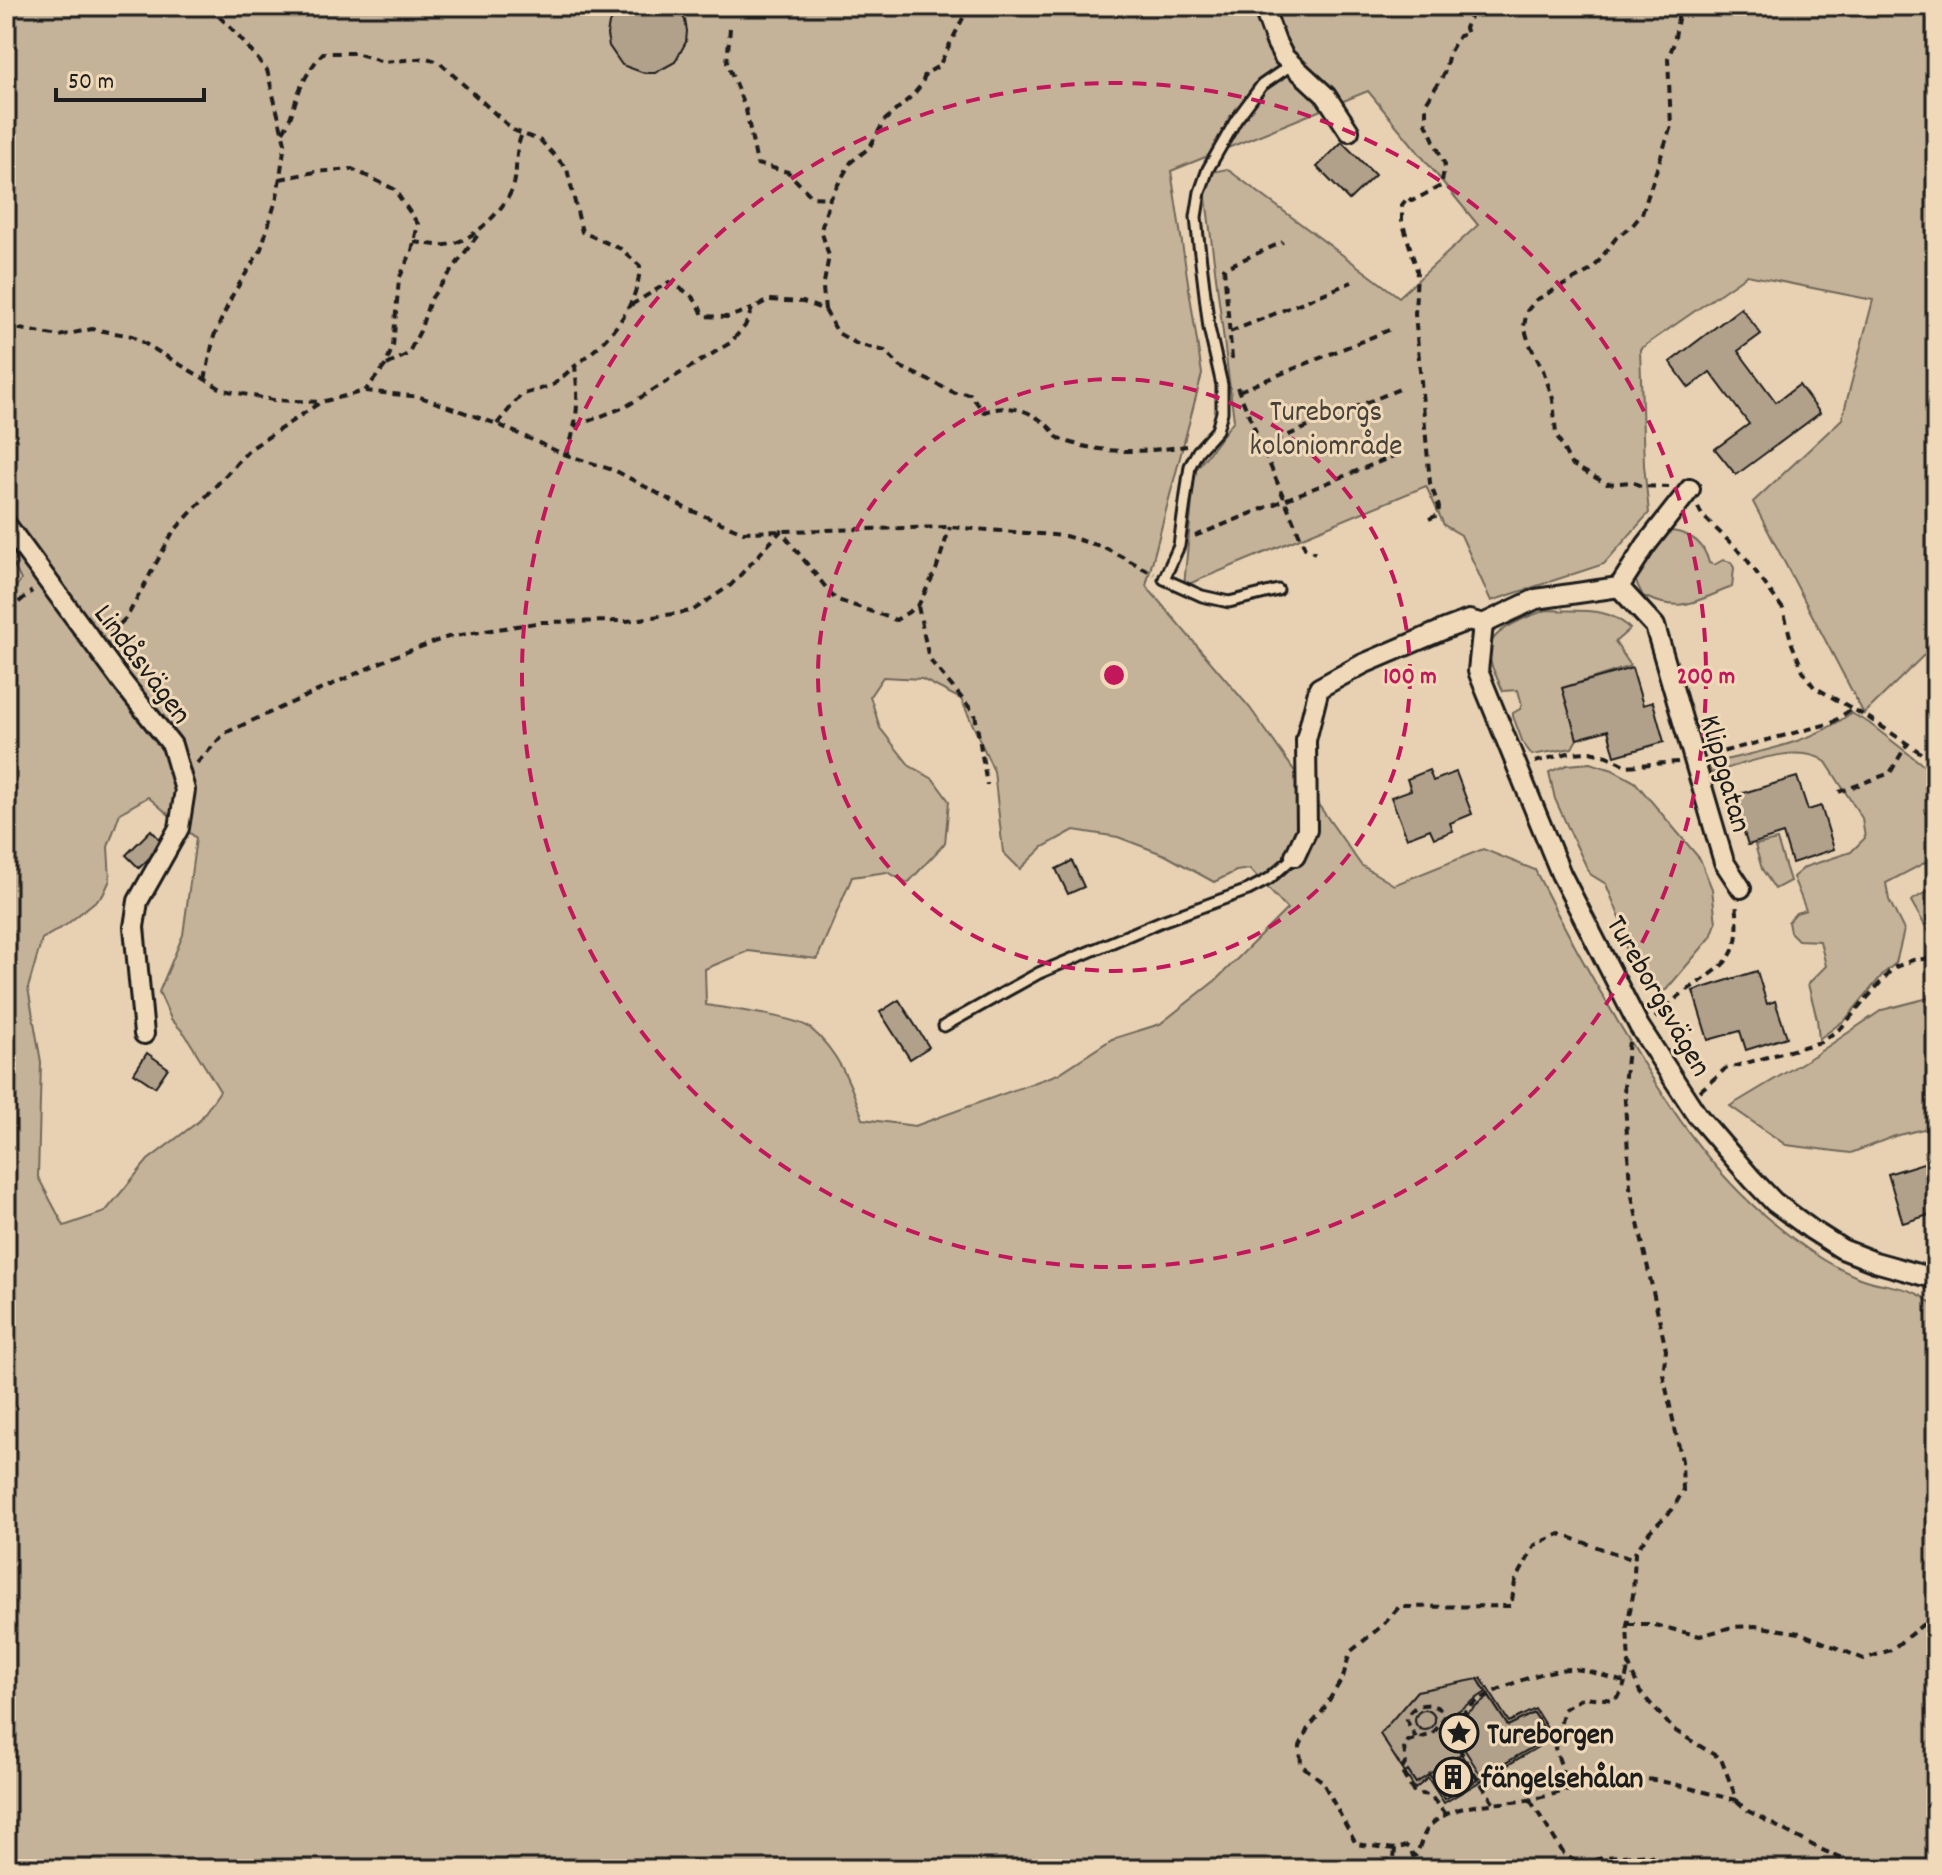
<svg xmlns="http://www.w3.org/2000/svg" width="1942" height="1875" font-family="Dekko,sans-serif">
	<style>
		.green { fill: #c5b399; stroke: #70685a; stroke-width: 2; fill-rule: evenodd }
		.building { fill: #b1a18b; stroke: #1c1c1c; stroke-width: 2 }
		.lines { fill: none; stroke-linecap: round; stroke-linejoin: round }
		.service-casing { stroke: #1c1c1c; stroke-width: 15 }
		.minor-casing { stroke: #1c1c1c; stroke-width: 24 }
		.path { stroke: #1c1c1c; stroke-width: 4; stroke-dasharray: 8 6; stroke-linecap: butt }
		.service { stroke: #efd9b8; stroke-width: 9 }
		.minor { stroke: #efd9b8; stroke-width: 18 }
		.ring { fill: none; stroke: #c2185b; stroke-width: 4; stroke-dasharray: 14 10 }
		.labels { text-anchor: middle; stroke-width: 6; stroke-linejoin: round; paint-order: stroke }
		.park-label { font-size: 30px; fill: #46423b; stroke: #efd9b8 }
		.street-label { font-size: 30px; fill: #1c1c1c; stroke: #efd9b8 }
		.poi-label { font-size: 30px; font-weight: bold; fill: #1c1c1c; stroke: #efd9b8; text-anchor: start }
		.centre { fill: #c2185b; stroke: #efd9b8; stroke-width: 4 }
		.ring-label { font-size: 24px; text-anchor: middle; font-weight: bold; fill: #c2185b; stroke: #efd9b8; stroke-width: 6; stroke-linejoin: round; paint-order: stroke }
	</style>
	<rect width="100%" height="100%" fill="#e7d1b2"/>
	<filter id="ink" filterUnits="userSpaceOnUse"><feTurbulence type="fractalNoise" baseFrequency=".0125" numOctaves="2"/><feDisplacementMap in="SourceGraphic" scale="16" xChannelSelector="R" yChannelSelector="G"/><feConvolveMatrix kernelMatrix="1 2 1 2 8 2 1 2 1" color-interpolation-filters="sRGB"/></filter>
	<g filter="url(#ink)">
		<!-- green -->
		<g class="green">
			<path d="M 6,6 L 1936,6 L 1936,657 L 1928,651 L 1864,714 L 1753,502 L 1842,419 L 1873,300 L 1747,275 L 1640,349 L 1644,465 L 1649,513 L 1604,564 L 1491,601 L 1461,535 L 1444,525 L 1426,486 L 1184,586 L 1195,471 L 1234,420 L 1203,174 L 1227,169 L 1399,297 L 1478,225 L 1368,91 L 1171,171 L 1202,374 L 1146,586 L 1250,708 L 1361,865 L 1394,885 L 1483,849 L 1535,870 C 1565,930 1597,988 1632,1045 C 1671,1110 1712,1173 1771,1221 C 1798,1243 1824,1263 1857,1277 C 1881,1288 1926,1284 1936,1313 L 1936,1869 L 6,1869 L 6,600 L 21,580 L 6,550 ZM 883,677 L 922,679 L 961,699 L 994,771 L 1003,852 L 1020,869 L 1043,847 L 1074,830 L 1118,837 L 1165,855 L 1214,882 L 1236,871 L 1250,869 L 1287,909 L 1216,980 L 1160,1024 L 1112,1039 L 1058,1074 L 915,1126 L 863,1119 C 851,1085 839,1052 810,1028 C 796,1017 726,1008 706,1005 L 705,969 L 748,951 L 817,959 L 852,877 L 887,872 L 908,883 L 945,843 L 949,801 L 933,779 L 910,766 L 880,728 L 870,696 ZM 148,797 L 196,838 L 183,935 L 159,992 L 171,1019 L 185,1034 L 220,1091 L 199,1121 L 148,1160 L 105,1212 L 64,1226 L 38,1177 L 41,1062 L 28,988 L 42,939 L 66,925 L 103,895 L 110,880 L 108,847 L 120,813 Z"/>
			<path d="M 1672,531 C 1692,534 1704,543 1709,563 L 1714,565 L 1723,560 L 1731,562 L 1734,568 L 1732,587 C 1695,601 1682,614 1643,596 L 1636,582 L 1634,573 L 1662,537 Z"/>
			<path d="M 1547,610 C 1576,612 1609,605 1630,629 L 1615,642 L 1631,666 L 1563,688 L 1577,739 L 1572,748 L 1532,755 L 1523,743 L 1513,716 L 1513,713 L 1520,709 L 1522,705 L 1518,690 L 1503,691 C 1498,679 1487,661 1489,648 C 1492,629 1531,615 1547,610 Z"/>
			<path d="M 1851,713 L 1869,723 L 1936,775 L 1936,857 L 1886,883 L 1889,900 L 1904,930 L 1896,963 L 1883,974 L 1846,1019 L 1819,1039 L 1817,1019 L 1808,984 L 1826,966 L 1820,941 L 1798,940 L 1790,932 L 1788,922 L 1796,913 L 1806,910 L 1793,877 L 1805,867 L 1851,852 L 1865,838 L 1862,818 L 1826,762 C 1799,741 1742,765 1711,773 L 1708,764 C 1757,752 1811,744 1851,713 Z"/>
			<polygon points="1590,763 1613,770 1635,782 1700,859 1712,889 1716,923 1711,937 1666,990 1655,990 1628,959 1620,918 1606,884 1590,874 1577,847 1555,799 1549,772 1567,765"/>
			<polygon points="1777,840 1790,881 1775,889 1762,869 1755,845"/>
			<polygon points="1936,886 1936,933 1931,936 1911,901"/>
			<polygon points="1936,996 1936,1126 1895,1136 1851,1153 1786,1145 1730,1106 1815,1055 1882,1010"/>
		</g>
		<!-- building -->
		<g class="building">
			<polygon points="618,6 676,6 685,20 687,31 686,42 675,62 655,73 644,73 622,65 609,46 607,35 609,23"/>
			<polygon points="1342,142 1375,175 1349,200 1317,167"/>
			<polygon points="1741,308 1761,334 1738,351 1776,402 1799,385 1820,413 1736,475 1715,449 1749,424 1710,372 1689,388 1670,362"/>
			<polygon points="1632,668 1643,705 1653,702 1664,742 1615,756 1608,730 1577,739 1562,688"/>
			<polygon points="1429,770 1433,781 1456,772 1472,814 1450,823 1453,831 1434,838 1430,829 1407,838 1391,797 1411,790 1407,779"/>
			<polygon points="1797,777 1808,810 1821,806 1834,849 1792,863 1783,834 1748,845 1733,796"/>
			<polygon points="151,830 164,844 139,868 126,855"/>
			<polygon points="1072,861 1084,887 1068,894 1056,869"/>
			<polygon points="1757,971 1767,1004 1775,1001 1787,1037 1746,1050 1740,1031 1708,1040 1693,991"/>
			<polygon points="899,1000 929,1047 910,1059 880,1012"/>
			<polygon points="147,1053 168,1068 155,1087 134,1073"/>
			<polygon points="1936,1159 1936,1216 1935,1213 1903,1223 1888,1174"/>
			<polygon points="1481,1678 1509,1722 1535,1709 1553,1738 1444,1803 1428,1778 1415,1789 1405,1773 1408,1771 1416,1783 1429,1774 1445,1799 1549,1737 1534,1713 1508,1726 1478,1679"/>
			<polygon points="1478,1679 1486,1692 1458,1711 1453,1720 1452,1731 1461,1754 1416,1783 1408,1771 1405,1773 1380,1734 1417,1691"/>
			<polygon points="1489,1697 1508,1726 1534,1713 1549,1737 1482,1777 1461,1744 1458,1723 1462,1717"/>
			<circle cx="1425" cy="1720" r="10"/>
			<polygon points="1461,1754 1477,1780 1445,1799 1429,1774"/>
		</g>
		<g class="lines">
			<!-- service casing -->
			<g class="service-casing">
				<g id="service">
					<polyline points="1278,590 1229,602 1202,596 1164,579 1179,546 1190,466 1198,451 1217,430 1222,412 1222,385 1209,328 1198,237 1196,217 1200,192 1208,169 1236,120 1262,85 1291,65"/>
					<polyline points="944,1026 1039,973 1162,921 1248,890 1269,879 1295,856"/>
				</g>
			</g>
			<!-- minor casing -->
			<g class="minor-casing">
				<g id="minor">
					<polyline points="1263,6 1276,42 1284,57 1326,96 1349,131"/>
					<polyline points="6,524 123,683 172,745 185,790 179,828 138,901 134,927 144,1034"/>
					<polyline points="1619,587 1646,545 1690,489"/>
					<polyline points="1483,624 1478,671 1561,874 1639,1026 1697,1115 1752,1179 1774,1202 1812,1230 1842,1249 1875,1262 1936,1279"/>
					<polyline points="1483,624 1536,599 1619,587 1655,626 1724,862 1741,888"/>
					<polyline points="1295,856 1307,830 1306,740 1319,688 1363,664 1445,629 1469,620 1483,624"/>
				</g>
			</g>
			<!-- path -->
			<g class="path">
				<polyline points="730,28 727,63 746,110 757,164 788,172 812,197 830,198"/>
				<path d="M 283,132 C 291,120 293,108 298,94 C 304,79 312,65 323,53 L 356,53 L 383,62 L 427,58 L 439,62 L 513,130 L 541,141 L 567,169 L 582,232 L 621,249 L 640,266 C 638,309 607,342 575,366 C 579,401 578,420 567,453"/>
				<polyline points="280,179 315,172 352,169 394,189 418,224 412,251 399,279 393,346 385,366 365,391"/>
				<path d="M 414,242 C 424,243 436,246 446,245 C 472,242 501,213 512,190 C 519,174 513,154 522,134"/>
				<path d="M 631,305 L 669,282 C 685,291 697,296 703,316 L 728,317 L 752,309"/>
				<polyline points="825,310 823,288 829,256 821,230 830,198 851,162 869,148 885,120 912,96 922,84 925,74 939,66 969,6"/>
				<polyline points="6,323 15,328 59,336 92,329 132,336 223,390 273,400 320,402"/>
				<polyline points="1230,332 1352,282"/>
				<polyline points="1232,359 1224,268 1283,242"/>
				<polyline points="387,365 408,354 420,331 430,300 480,232"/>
				<polyline points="205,380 214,336 232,296 261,249 277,197 285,143 267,70 233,30 208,6"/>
				<polyline points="1237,387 1305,548 1315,553"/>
				<polyline points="1239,391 1394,328"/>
				<polyline points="497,424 521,395 553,385 575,366"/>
				<path d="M 575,426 L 625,407 L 730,343 L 745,326 L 752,309 L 768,300 L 803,302 L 825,310 L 838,333 L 857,344 L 885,351 L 901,367 L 955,393 L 970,394 L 984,412 C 1010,403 1032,410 1051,429 C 1055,433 1054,436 1059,438 C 1065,442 1076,444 1083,446 C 1118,454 1151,451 1187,446"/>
				<polyline points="1262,446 1402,388"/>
				<polyline points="1669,487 1641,486 1632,482 1607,484 1571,464 1556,434 1553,399 1543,370 1529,343 1524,326 1527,311 1536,300 1593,269 1616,238 1632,226 1642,214 1671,126 1668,58 1674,43 1680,6"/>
				<polyline points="1698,507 1702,515 1745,557 1783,609 1792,644 1804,673 1814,687 1869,718 1936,763"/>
				<polyline points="1429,519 1438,515 1439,507 1430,483 1415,314 1417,270 1402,221 1402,205 1408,197 1412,201 1441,186 1445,165 1426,123 1426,103 1444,74 1449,53 1459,36 1467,34 1465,28 1475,6"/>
				<polyline points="1195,536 1399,454"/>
				<polyline points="918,606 929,659 975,714 987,785"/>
				<polyline points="110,634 127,617 173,532 250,449 321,402 365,391 420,397 497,424 561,453 616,471 685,508 743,532 950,527 1065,536 1104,547 1154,574"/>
				<polyline points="6,655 13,607 32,591"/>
				<polyline points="1710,755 1832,723 1851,709"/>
				<polyline points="1535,762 1568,753 1590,752 1607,756 1626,766 1678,762"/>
				<polyline points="197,763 225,733 395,656 448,637 542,622 627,621 692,611 731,585 781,531 835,599 896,620 918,606 936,570 950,527"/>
				<polyline points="1839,792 1890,773 1907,744"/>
				<polyline points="6,924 15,1022 6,1128"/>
				<path d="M 1655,1018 C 1665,1010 1673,1000 1683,993 C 1725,964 1743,961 1736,903"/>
				<polyline points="1700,1091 1725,1069 1821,1042 1842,1027 1893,968 1913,960 1936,958"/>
				<polyline points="1932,1616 1936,1607"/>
				<polyline points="1627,1624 1651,1624 1700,1636 1732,1627 1755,1626 1800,1633 1864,1659 1891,1650 1936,1614"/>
				<path d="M 1416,1738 L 1406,1719 C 1413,1703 1428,1701 1442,1710 L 1444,1718 L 1433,1734 L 1408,1741 L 1404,1748 L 1406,1762 L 1401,1771 L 1414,1793 L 1430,1795 L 1445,1814"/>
				<polyline points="1565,1791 1562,1768 1555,1748 1564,1709 1584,1697 1614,1700 1622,1692 1625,1682"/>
				<polyline points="1530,1800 1564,1854 1579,1864 1606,1857 1650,1854 1655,1863 1680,1869"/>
				<polyline points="1737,1801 1748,1811 1818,1848 1865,1869"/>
				<path d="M 1493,1802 C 1481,1782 1458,1756 1455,1732 C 1451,1700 1545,1668 1571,1669 C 1588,1669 1608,1678 1625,1682 L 1628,1668"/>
				<polyline points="1395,1849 1356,1844 1322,1781 1301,1765 1300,1746 1308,1728 1322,1712 1343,1677 1350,1652 1383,1625 1399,1607 1511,1606 1515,1582 1535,1545 1560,1534 1634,1560"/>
				<path d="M 1371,1869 L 1377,1863 L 1394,1859 L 1395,1849 L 1406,1846 L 1410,1848 L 1413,1856 L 1416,1855 C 1422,1844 1422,1832 1433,1823 C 1460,1800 1500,1806 1533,1799 C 1568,1792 1611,1775 1647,1779 C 1677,1783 1708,1794 1737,1800 L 1721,1759 L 1674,1730 L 1640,1692 L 1629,1665 L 1627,1626 L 1633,1595 L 1635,1553 L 1650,1531 L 1672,1510 L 1683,1491 L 1682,1461 L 1663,1374 L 1666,1350 L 1630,1187 L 1624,1084 L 1629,1041"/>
			</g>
			<!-- service -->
			<use href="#service" class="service"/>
			<!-- minor -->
			<use href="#minor" class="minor"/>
		</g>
	</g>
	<!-- distance rings -->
	<g class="ring">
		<circle cx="1114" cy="675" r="296"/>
		<circle cx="1114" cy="675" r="592"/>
	</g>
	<!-- icons -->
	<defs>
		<g id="sight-ring" transform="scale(2)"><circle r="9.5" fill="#efd9b8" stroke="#1c1c1c" stroke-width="1.5"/><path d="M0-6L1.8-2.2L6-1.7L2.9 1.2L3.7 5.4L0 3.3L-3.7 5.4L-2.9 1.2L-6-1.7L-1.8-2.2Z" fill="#1c1c1c"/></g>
		<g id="building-ring" transform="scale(2)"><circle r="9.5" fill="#efd9b8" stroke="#1c1c1c" stroke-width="1.5"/><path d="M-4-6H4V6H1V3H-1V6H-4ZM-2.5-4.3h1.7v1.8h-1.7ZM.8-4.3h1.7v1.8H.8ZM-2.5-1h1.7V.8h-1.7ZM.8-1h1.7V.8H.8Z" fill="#1c1c1c"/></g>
	</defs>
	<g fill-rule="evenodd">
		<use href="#sight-ring" x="1459" y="1733"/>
		<use href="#building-ring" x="1453" y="1777"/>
	</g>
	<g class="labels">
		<!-- park labels -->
		<g class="park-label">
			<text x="1326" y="420">Tureborgs<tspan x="1326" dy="34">koloniområde</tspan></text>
		</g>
		<!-- street labels -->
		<g class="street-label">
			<text transform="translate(144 663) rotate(53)" y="10">Lindåsvägen</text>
			<text transform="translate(1727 773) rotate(74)" y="10">Klippgatan</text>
			<text transform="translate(1660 995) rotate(60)" y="10">Tureborgsvägen</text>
		</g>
		<!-- poi labels -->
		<g class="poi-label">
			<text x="1487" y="1743">Tureborgen</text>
			<text x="1481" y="1787">fängelsehålan</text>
		</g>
	</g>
	<circle cx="1114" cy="675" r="12" class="centre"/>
	<g class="ring-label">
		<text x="1410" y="683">100 m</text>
		<text x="1706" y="683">200 m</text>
	</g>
	<!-- margin -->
	<rect width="1942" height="1875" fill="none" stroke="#efd9b8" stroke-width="32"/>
	<rect x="16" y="16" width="1910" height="1843" fill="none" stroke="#1c1c1c" stroke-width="3" filter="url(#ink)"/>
	<!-- scale -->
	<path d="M56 88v12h148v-12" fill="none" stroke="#1c1c1c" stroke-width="4"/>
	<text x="68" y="88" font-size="24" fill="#1c1c1c" stroke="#efd9b8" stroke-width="6" paint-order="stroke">50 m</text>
</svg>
